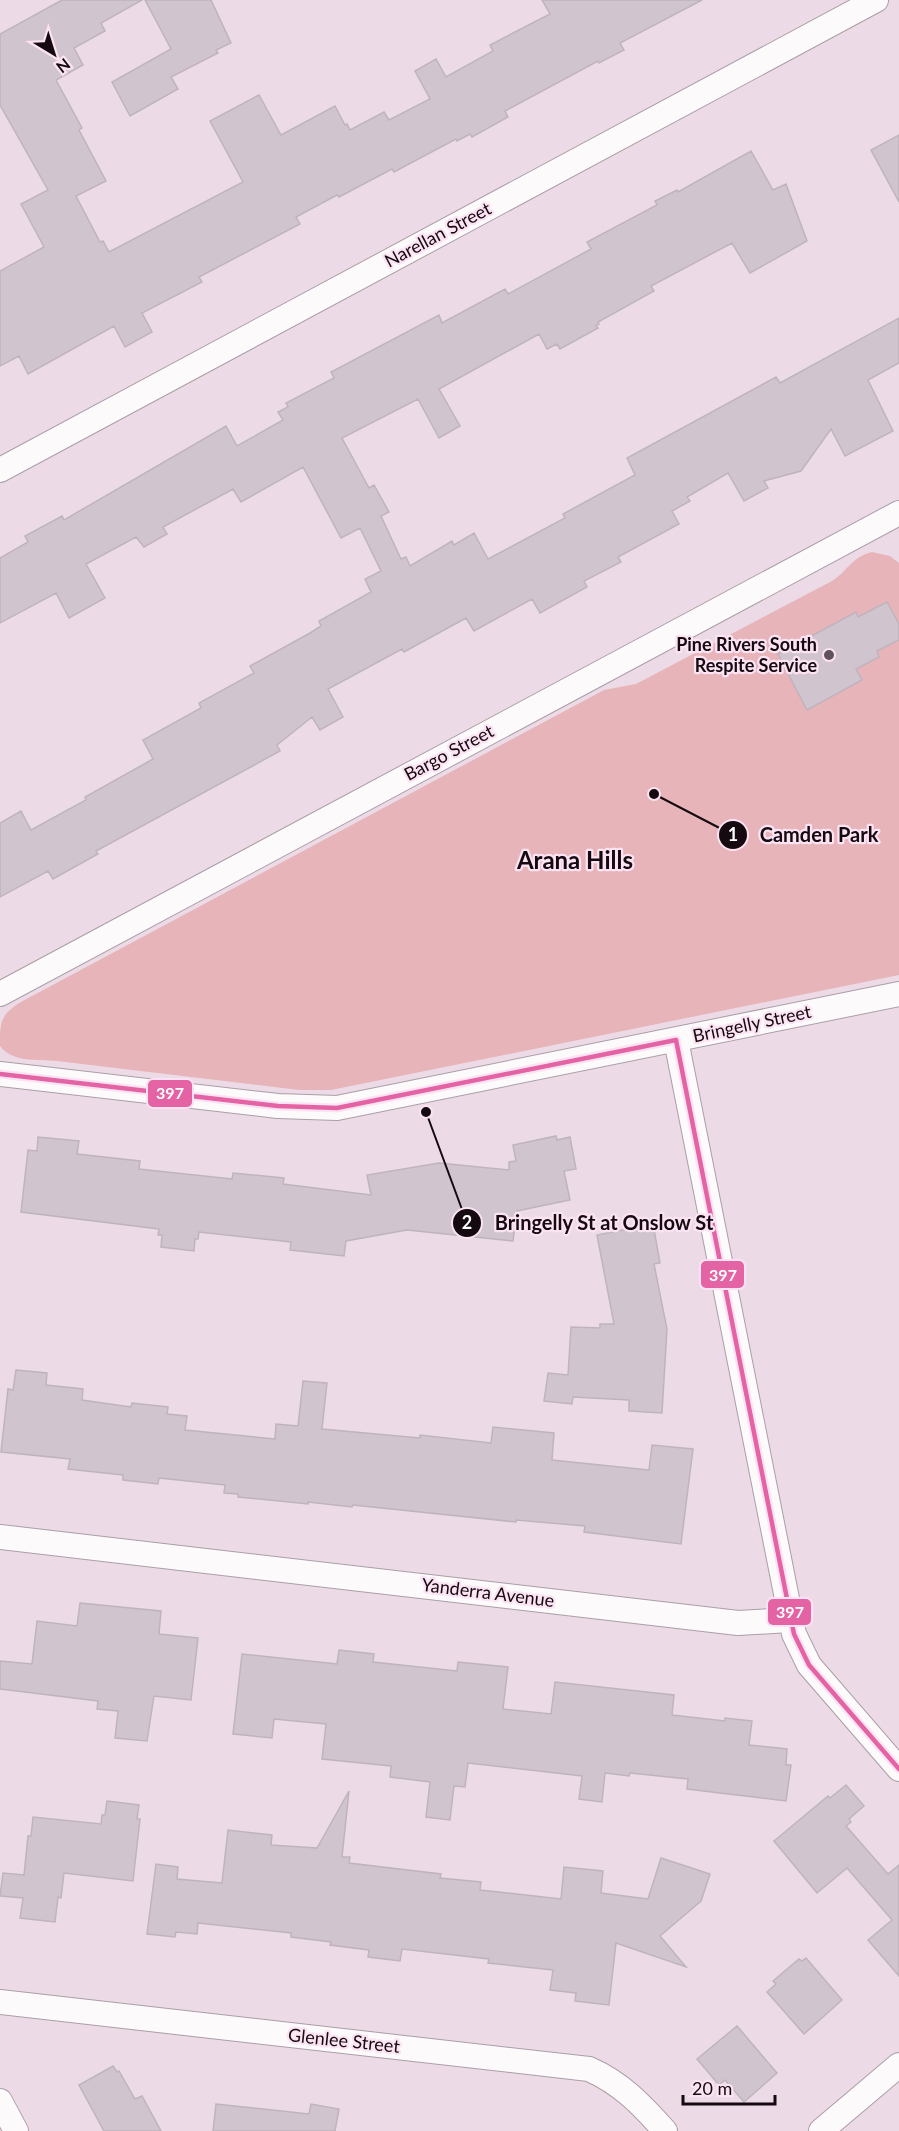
<svg xmlns="http://www.w3.org/2000/svg" width="899" height="2131" font-family="Lato,sans-serif">
	<style>
		.green { fill: #e6b4b9 }
		.building { fill: #d0c4ce; stroke: #bfb4bd; stroke-width: 1.5 }
		.lines { fill: none; stroke-linecap: round; stroke-linejoin: round }
		.street-casing { stroke: #ab9ea7; stroke-width: 26 }
		.street { stroke: #fcfafb; stroke-width: 24 }
		.bus-1-casing { stroke: #fce3f3; stroke-width: 9 }
		.bus-1 { stroke: #e463a4; stroke-width: 4.5 }
		.poi-dot { fill: #60535b; stroke: #fce3f3; stroke-width: 2 }
		.labels { text-anchor: middle; stroke-width: 4.5; stroke-linejoin: round; paint-order: stroke }
		.street-label { font-size: 18px; fill: #140a10; stroke: #fce3f3 }
		.poi-label { font-size: 18px; font-weight: bold; fill: #140a10; stroke: #fce3f3; text-anchor: end }
		.district-label { font-size: 24px; font-weight: bold; fill: #140a10; stroke: #fce3f3 }
		.leader { fill: none; stroke: #140a10; stroke-width: 2 }
		.callout-dot { fill: #140a10; stroke: #fce3f3; stroke-width: 2 }
		.mark-label { font-size: 18px; text-anchor: middle; font-weight: bold; fill: #fff }
		.callout-label { font-size: 20px; text-anchor: middle; font-weight: bold; fill: #140a10; stroke: #fce3f3; stroke-width: 4.5; stroke-linejoin: round; paint-order: stroke }
		.line-badge { stroke: #fce3f3; stroke-width: 2 }
		.badge-label { font-size: 16px; text-anchor: middle; font-weight: bold; fill: #fff }
	</style>
	<rect width="100%" height="100%" fill="#ecdbe6"/>
	<!-- green -->
	<path class="green" d="M 872,552 L 890,556 L 899,563 L 899,975 L 331,1090 L 299,1090 L 57,1061 C 37,1059 13,1063 0,1046 C 0,1022 0,1016 19,1003 L 604,690 L 636,684 L 832,581 C 848,571 851,557 872,552 Z"/>
	<!-- building -->
	<g class="building">
		<polygon points="62,0 142,0 101,23 105,31 74,48 83,65 56,80 82,128 79,130 106,181 76,196 100,242 103,241 109,252 243,182 210,121 259,95 281,135 335,106 345,125 347,124 350,130 384,112 389,120 430,99 415,71 436,59 446,77 493,51 490,45 550,14 542,0 702,0 620,43 624,50 599,63 598,61 505,111 508,117 472,137 470,134 457,141 456,139 394,172 392,169 339,197 337,195 296,217 300,224 199,277 202,282 142,313 152,332 125,347 114,326 28,374 19,356 0,366 0,271 44,247 21,204 48,190 0,105 0,34"/>
		<polygon points="145,0 211,0 231,43 216,50 218,53 171,77 178,89 130,116 112,82 171,49"/>
		<polygon points="899,135 899,202 871,150"/>
		<polygon points="751,151 773,190 786,184 807,241 750,273 732,243 651,286 654,291 598,322 599,324 596,326 598,328 560,349 557,344 547,349 539,334 439,389 460,426 439,438 418,399 342,438 369,488 374,485 389,512 381,516 401,559 406,557 410,566 452,541 454,545 474,533 488,559 565,518 563,514 635,475 627,458 776,377 780,383 899,318 899,363 868,380 893,431 845,456 831,429 801,471 764,481 768,488 744,501 728,473 687,497 690,501 672,511 679,524 618,557 621,562 584,581 587,587 540,613 532,599 474,631 466,618 404,652 402,649 328,689 343,717 320,730 312,717 277,745 280,751 96,851 98,854 53,879 48,871 0,897 0,823 21,811 31,830 86,800 85,797 153,759 143,740 201,708 199,703 254,673 250,666 310,633 321,626 319,621 371,592 365,579 381,571 360,528 341,538 303,467 241,502 233,489 163,527 167,534 144,547 136,537 86,564 105,598 69,618 56,593 0,623 0,558 28,542 25,536 62,516 64,520 226,426 237,446 283,420 278,412 288,407 286,403 334,378 331,372 439,315 442,323 505,289 508,294 591,249 587,242 657,205 655,201 677,190 678,192"/>
		<polygon points="887,602 899,624 899,640 877,651 879,657 856,669 862,680 807,710 778,654 856,612 858,617"/>
		<polygon points="556,1136 557,1140 570,1137 576,1169 564,1171 570,1200 517,1211 513,1241 407,1230 346,1241 344,1256 290,1250 291,1242 199,1232 198,1239 195,1239 194,1251 161,1247 162,1235 158,1235 159,1229 21,1212 28,1150 37,1151 38,1137 79,1141 77,1154 140,1161 139,1169 232,1179 233,1173 284,1178 283,1184 371,1195 367,1175 439,1163 509,1170 509,1162 516,1161 513,1145"/>
		<polygon points="653,1224 660,1263 654,1264 667,1329 662,1413 629,1411 629,1400 573,1397 572,1404 544,1401 548,1373 568,1375 571,1327 600,1328 600,1324 614,1324 597,1235"/>
		<polygon points="16,1370 47,1373 46,1385 83,1389 82,1400 131,1407 132,1403 168,1407 167,1414 187,1416 185,1430 275,1439 276,1424 298,1426 303,1381 327,1383 322,1429 420,1438 420,1435 491,1443 493,1427 554,1433 552,1460 649,1470 652,1445 693,1449 681,1544 584,1532 585,1526 516,1520 516,1522 353,1505 352,1507 308,1502 308,1504 238,1497 238,1494 224,1493 225,1485 159,1478 158,1484 123,1480 123,1475 68,1469 70,1459 1,1452 8,1389 13,1390"/>
		<polygon points="80,1603 161,1611 159,1634 198,1638 191,1700 154,1696 147,1741 115,1738 118,1711 97,1709 98,1701 0,1689 0,1661 32,1664 37,1621 77,1626"/>
		<polygon points="339,1650 374,1654 373,1662 457,1671 458,1662 508,1667 503,1709 551,1714 555,1682 674,1695 672,1715 725,1721 725,1718 752,1721 749,1745 787,1749 786,1765 791,1765 786,1801 687,1789 688,1779 630,1773 629,1776 605,1773 602,1802 579,1799 582,1776 468,1763 465,1787 454,1786 450,1820 426,1817 430,1782 390,1777 391,1766 322,1759 326,1724 274,1719 272,1738 233,1734 242,1654 337,1664"/>
		<polygon points="846,1785 864,1806 849,1819 851,1822 846,1826 888,1874 899,1865 899,1976 868,1940 892,1920 847,1868 817,1893 774,1841 828,1796 830,1798"/>
		<polygon points="349,1791 342,1857 350,1857 349,1863 441,1874 440,1878 481,1882 480,1890 561,1899 564,1867 603,1871 601,1893 648,1899 661,1858 710,1874 701,1901 660,1936 686,1967 616,1943 609,2005 575,2001 576,1993 550,1990 553,1970 488,1963 489,1959 402,1949 400,1961 368,1957 369,1950 330,1945 331,1942 291,1937 291,1933 198,1923 197,1934 176,1932 175,1937 147,1934 156,1864 178,1867 177,1879 222,1883 228,1830 272,1835 271,1845 317,1848"/>
		<polygon points="107,1801 139,1805 137,1819 140,1819 133,1881 64,1873 61,1898 58,1897 55,1922 20,1918 23,1898 0,1896 3,1873 24,1875 28,1836 31,1836 33,1817 101,1824 102,1815 105,1815"/>
		<polygon points="806,1958 842,2000 804,2034 767,1992 776,1984 773,1981 799,1959 802,1961"/>
		<polygon points="737,2026 777,2073 744,2102 725,2080 719,2085 697,2059"/>
		<polygon points="113,2066 117,2072 119,2071 135,2099 142,2096 161,2131 104,2131 79,2085"/>
		<polygon points="216,2104 309,2114 311,2104 339,2109 335,2131 213,2131"/>
	</g>
	<g class="lines">
		<!-- street casing -->
		<g class="street-casing">
			<g id="street">
				<polyline points="0,470 876,0"/>
				<polyline points="0,994 899,513"/>
				<polyline points="676,1040 794,1634 809,1665 899,1769"/>
				<polyline points="0,1074 278,1106 337,1108 899,994"/>
				<polyline points="0,1537 738,1623 790,1620"/>
				<path d="M 0,2002 L 589,2069 C 621,2083 642,2105 665,2131"/>
				<polyline points="0,2101 16,2131"/>
				<polyline points="821,2131 899,2065"/>
			</g>
		</g>
		<!-- street -->
		<use href="#street" class="street"/>
		<!-- bus-1 casing -->
		<g class="bus-1-casing">
			<g id="bus-1">
				<polyline points="676,1040 794,1634 809,1665 899,1769"/>
				<polyline points="0,1074 278,1106 337,1108 676,1040"/>
			</g>
		</g>
		<!-- bus-1 -->
		<use href="#bus-1" class="bus-1"/>
	</g>
	<!-- markers -->
	<circle class="poi-dot" cx="829" cy="655" r="6"/>
	<g class="labels">
		<!-- street labels -->
		<g class="street-label">
			<text transform="translate(438 235) rotate(-28)" y="6">Narellan Street</text>
			<text transform="translate(449 753) rotate(-28)" y="6">Bargo Street</text>
			<text transform="translate(752 1024) rotate(-12)" y="6">Bringelly Street</text>
			<text transform="translate(488 1593) rotate(7)" y="6">Yanderra Avenue</text>
			<text transform="translate(344 2041) rotate(6)" y="6">Glenlee Street</text>
		</g>
		<!-- poi labels -->
		<g class="poi-label">
			<text x="817" y="651">Pine Rivers South<tspan x="817" dy="21">Respite Service</tspan></text>
		</g>
		<!-- district labels -->
		<g class="district-label">
			<text x="575" y="869">Arana Hills</text>
		</g>
	</g>
	<!-- callouts -->
	<path class="leader" d="M654 794L733 835M426 1112L467 1223"/>
	<g class="callout-dot">
		<circle cx="654" cy="794" r="6"/>
		<circle cx="426" cy="1112" r="6"/>
		<circle cx="733" cy="835" r="15"/>
		<circle cx="467" cy="1223" r="15"/>
	</g>
	<g class="mark-label">
		<text x="733" y="841">1</text>
		<text x="467" y="1229">2</text>
	</g>
	<g class="callout-label">
		<text x="819" y="842">Camden Park</text>
		<text x="604" y="1230">Bringelly St at Onslow St</text>
	</g>
	<g class="line-badge">
		<rect x="147" y="1079" width="46" height="29" rx="6" fill="#e463a4"/>
		<rect x="700" y="1260" width="45" height="29" rx="6" fill="#e463a4"/>
		<rect x="767" y="1598" width="45" height="28" rx="6" fill="#e463a4"/>
	</g>
	<g class="badge-label">
		<text x="170" y="1099">397</text>
		<text x="723" y="1281">397</text>
		<text x="790" y="1618">397</text>
	</g>
	<!-- north arrow -->
	<g transform="translate(54 54) rotate(142)" stroke="#fce3f3" stroke-width="4.5" paint-order="stroke">
	<path d="M0-4.5L10 22L0 15L-10 22Z" fill="#140a10"/>
	<text y="-9" font-size="16" font-weight="bold" text-anchor="middle" fill="#140a10">N</text>
	</g>
	<!-- scale -->
	<path d="M683 2095v9h92v-9" fill="none" stroke="#140a10" stroke-width="3"/>
	<text x="692" y="2095" font-size="18" fill="#140a10" stroke="#fce3f3" stroke-width="4.5" paint-order="stroke">20 m</text>
</svg>
